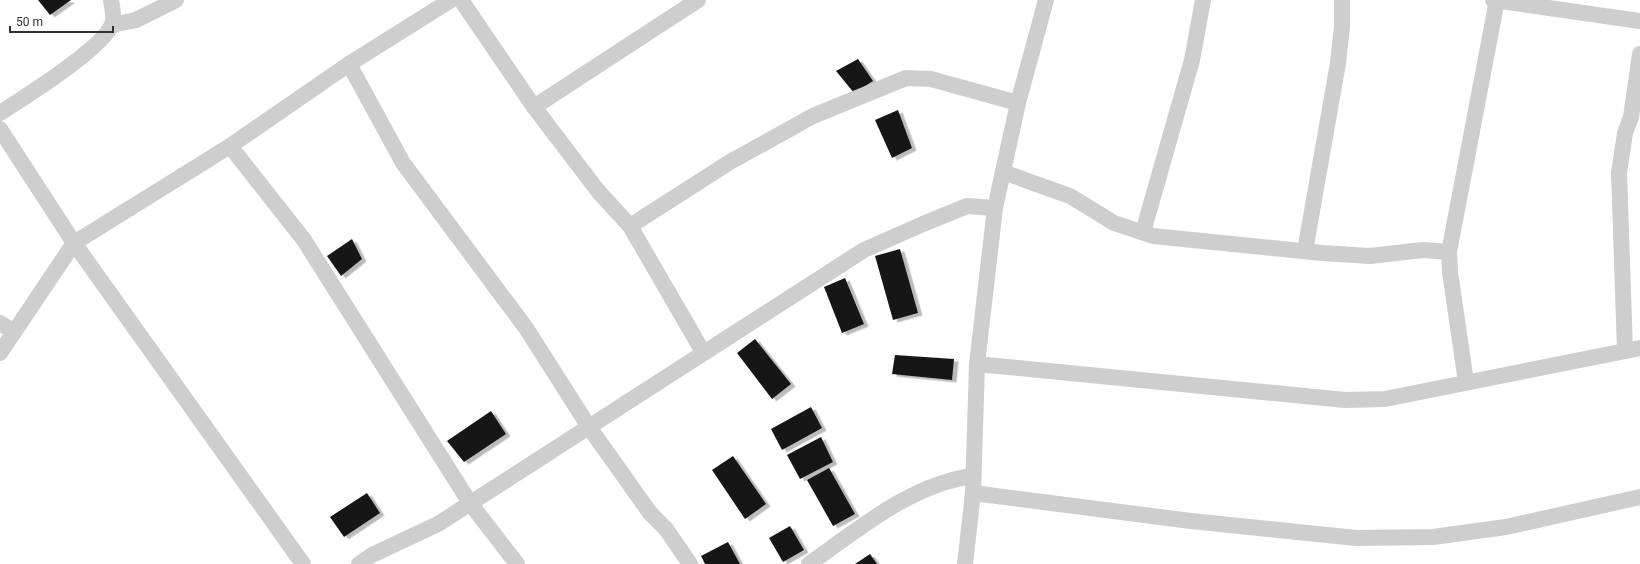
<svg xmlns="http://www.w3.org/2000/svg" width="1640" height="564" font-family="Roboto,sans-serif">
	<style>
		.building { fill: #181818; filter: url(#shadow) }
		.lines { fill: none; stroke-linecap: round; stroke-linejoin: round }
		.street { stroke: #cecece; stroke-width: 16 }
	</style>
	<defs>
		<filter id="shadow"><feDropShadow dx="4.5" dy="2.5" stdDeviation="0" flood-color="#0004"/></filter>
	</defs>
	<rect width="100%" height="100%" fill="#fff"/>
	<!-- building -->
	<g class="building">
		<polygon points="38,0 71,0 50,15"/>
		<polygon points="858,59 873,81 854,93 836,71"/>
		<polygon points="898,110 912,148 892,158 875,120"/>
		<polygon points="352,239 362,259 341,276 327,256"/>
		<polygon points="900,249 918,313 893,320 875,256"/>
		<polygon points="845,278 864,324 842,333 824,287"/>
		<polygon points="755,339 791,384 772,399 737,353"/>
		<polygon points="895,355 954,359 952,380 892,374"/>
		<polygon points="811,407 822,428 782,450 771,429"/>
		<polygon points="491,411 506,434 464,462 447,441"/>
		<polygon points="821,437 833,462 800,479 787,455"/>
		<polygon points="733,456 766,504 745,519 712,470"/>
		<polygon points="829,468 855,514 833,526 807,480"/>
		<polygon points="367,493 380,513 344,537 330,517"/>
		<polygon points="790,526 804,550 783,562 769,538"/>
		<polygon points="728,542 740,564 705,564 701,556"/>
		<polygon points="870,554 877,564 855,564"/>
	</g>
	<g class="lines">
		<!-- street -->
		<g class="street">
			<polyline points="461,0 534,107 598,191 630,226 703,352"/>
			<polyline points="1493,0 1640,21"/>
			<polyline points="112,25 136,20 176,0"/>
			<polyline points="349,64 403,163 526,328 589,427 650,513 666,529 690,564"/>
			<polyline points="534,107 698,0"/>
			<path d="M 0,113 C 23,98 104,48 112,24 C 115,17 112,7 111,0"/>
			<polyline points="0,129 74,243 303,564"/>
			<polyline points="230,146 304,240 470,503 517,564"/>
			<polyline points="1003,172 1070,196 1114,223 1153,236 1322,253 1370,256 1423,250 1449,252 1450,272 1466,382"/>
			<polyline points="630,226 730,162 813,116 906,78 931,79 1018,103"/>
			<polyline points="1143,232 1192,60 1203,0"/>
			<polyline points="1305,251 1338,63 1342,27 1342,0"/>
			<polyline points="1449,252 1497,0"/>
			<polyline points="0,323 14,332"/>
			<polyline points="1625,351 1619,173 1625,133 1631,117 1640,54"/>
			<polyline points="0,353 74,243 230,146 349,64 451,0"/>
			<polyline points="977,364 1345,400 1385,399 1640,348"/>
			<polyline points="973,493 1191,521 1356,538 1433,537 1506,527 1640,497"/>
			<polyline points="359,564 372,555 438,524 864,250 923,224 967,206 995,208"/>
			<path d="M 809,564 C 859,529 910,485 972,476"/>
			<polyline points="965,564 973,493 977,364 995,208 1018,103 1046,0"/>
		</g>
	</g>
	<!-- scale -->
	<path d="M10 26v6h103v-6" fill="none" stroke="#313131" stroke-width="2"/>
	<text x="16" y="26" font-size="12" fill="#313131" stroke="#ffffff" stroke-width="3" paint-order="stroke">50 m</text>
</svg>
